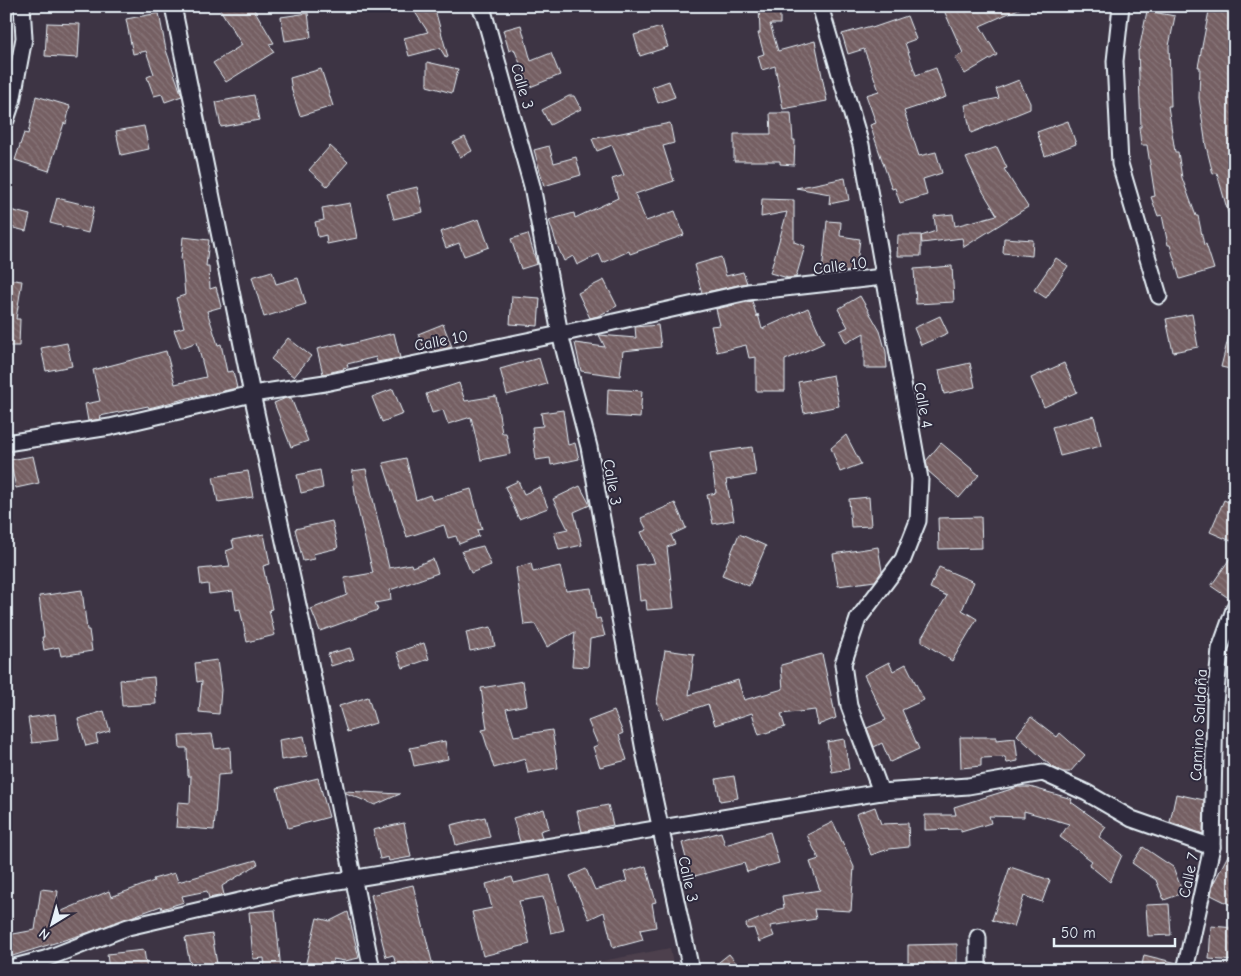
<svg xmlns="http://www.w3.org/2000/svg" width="1241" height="976" font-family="'Comic Neue',sans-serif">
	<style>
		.built { fill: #4e414d }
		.building { fill: url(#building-back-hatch); stroke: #e8f1f8 }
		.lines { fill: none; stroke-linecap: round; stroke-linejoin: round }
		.minor-casing { stroke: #e8f1f8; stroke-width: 19 }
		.minor { stroke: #2f2a3d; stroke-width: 15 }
		.labels { text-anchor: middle; stroke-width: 4; stroke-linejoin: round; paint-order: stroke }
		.street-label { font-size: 16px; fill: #e8f1f8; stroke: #2f2a3d }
	</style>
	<defs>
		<pattern id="building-back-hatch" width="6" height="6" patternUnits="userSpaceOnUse" patternTransform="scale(1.25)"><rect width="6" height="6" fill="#745e62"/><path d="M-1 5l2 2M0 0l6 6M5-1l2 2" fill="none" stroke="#887679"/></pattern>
	</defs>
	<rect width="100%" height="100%" fill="#3d3444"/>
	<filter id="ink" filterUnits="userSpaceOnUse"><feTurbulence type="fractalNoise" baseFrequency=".02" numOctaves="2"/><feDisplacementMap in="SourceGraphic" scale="10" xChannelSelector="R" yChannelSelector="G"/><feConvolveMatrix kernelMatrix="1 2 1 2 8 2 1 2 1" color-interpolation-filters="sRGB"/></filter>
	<g filter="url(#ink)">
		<!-- built -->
		<polygon class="built" points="670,948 674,970 556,970"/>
		<!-- building -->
		<g class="building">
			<polygon points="218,6 252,6 274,43 269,44 274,52 226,82 213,63 242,45"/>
			<polygon points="411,6 434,6 448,57 446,58 440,48 409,56 404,38 428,32"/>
			<polygon points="759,6 780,6 780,24 770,24 778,51 815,41 827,101 783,109 775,66 762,70 758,56 764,54 758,33 760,33"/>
			<polygon points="942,6 1025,6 980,26 997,55 965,74 955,58 963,53"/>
			<polygon points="1210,6 1235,6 1235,223 1231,223 1217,173 1213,174 1206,146 1199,98 1200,67 1198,67"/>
			<polygon points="1147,11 1175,16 1169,46 1171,106 1168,106 1175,152 1178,152 1182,178 1196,216 1198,216 1204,245 1206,244 1214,269 1180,279 1170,245 1168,245 1162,215 1158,216 1151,197 1155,196 1147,145 1141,145 1139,127 1141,127 1138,50 1139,50"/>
			<polygon points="159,13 166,50 182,96 165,102 162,94 154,96 147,77 154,74 146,51 133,54 126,19"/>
			<polygon points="308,13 311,37 285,41 281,17"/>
			<polygon points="907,16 916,39 905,43 916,75 936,68 946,97 904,111 919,156 936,152 942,173 923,179 927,195 900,203 895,188 892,189 870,125 876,123 866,95 879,91 864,49 848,54 842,34 871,26 872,28"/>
			<polygon points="47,23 80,24 78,58 45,56"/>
			<polygon points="521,25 531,61 551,53 560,75 530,87 514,49 509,51 503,30"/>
			<polygon points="661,27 668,47 640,56 634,35"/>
			<polygon points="427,62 458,69 452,93 427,86"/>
			<polygon points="321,69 333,106 300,116 292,91 290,78"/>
			<polygon points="1019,80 1030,103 1030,109 971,133 965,105 999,98 996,89"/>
			<polygon points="669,81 675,97 658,103 652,87"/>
			<polygon points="254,95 259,120 221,127 216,102"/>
			<polygon points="36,96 70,106 66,124 64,123 49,171 15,160 24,133 28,134"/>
			<polygon points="569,96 574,96 581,109 550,125 542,110"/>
			<polygon points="770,113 791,113 793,140 795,140 794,165 780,164 780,161 734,161 734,134 771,134"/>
			<polygon points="1068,121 1076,144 1045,156 1037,132"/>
			<polygon points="670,123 674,143 663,146 674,181 635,194 646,221 675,211 684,235 630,254 629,251 603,263 599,254 577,265 573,256 564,261 557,245 549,220 574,213 575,218 618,198 612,179 624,175 612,145 597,151 592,139"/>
			<polygon points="144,126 149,149 121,155 116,131"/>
			<polygon points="465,137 472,151 460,157 453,143"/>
			<polygon points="330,146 348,162 327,186 309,170"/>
			<polygon points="549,146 554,163 576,157 581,175 544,186 534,150"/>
			<polygon points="997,147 1007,168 1004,169 1028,207 964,247 962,238 922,243 921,236 936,231 934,216 953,214 955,226 997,215 979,185 966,158"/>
			<polygon points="845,178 849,200 829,204 830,194 796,188"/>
			<polygon points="417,187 423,212 394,219 387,194"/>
			<polygon points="57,198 94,207 88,233 50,223"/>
			<polygon points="762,199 794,200 794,242 805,246 796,277 788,278 770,273 787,212 761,217"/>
			<polygon points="350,203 357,238 327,244 326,235 318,237 315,222 324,220 322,208"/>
			<polygon points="6,209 30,215 26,231 6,226"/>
			<polygon points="479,219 489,247 464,256 459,243 446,248 440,232"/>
			<polygon points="827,221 841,222 840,236 860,239 856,271 829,274 822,273"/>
			<polygon points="528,234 537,264 521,269 511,239"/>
			<polygon points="898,235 921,235 921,256 897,256"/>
			<polygon points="183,237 209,240 206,266 209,266 210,289 216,287 221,307 207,311 218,345 221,344 227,372 233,371 237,388 200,396 200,395 149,408 148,406 100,416 101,419 88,421 85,404 100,401 93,370 166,351 175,384 206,377 197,342 181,348 174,330 184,327 176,298 185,295 182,261 181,260"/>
			<polygon points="1004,238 1033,240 1032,256 1003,253"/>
			<polygon points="721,257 726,276 743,272 747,283 702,293 694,265"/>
			<polygon points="1056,258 1068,266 1046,298 1034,290"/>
			<polygon points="952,266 954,302 916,304 914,269"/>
			<polygon points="272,271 276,284 298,278 306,304 264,317 252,277"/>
			<polygon points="6,279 22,281 16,319 20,319 19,346 6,346"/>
			<polygon points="604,280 617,306 598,316 590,318 578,293"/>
			<polygon points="512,296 540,298 538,326 510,324"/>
			<polygon points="860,296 880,331 886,352 887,368 864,368 864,333 846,343 840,331 848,327 838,309"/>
			<polygon points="752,301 757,317 758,314 762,329 808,308 824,343 785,360 785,391 756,391 756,357 749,358 746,345 717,352 711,326 720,325 716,309"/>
			<polygon points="1192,314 1198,347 1173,352 1166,319"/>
			<polygon points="940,316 948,333 921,345 914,328"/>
			<polygon points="443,324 452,347 435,351 432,343 423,346 418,334"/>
			<polygon points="658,325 661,347 623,351 620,376 581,371 575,343 605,347 599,335 636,338 635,327"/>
			<polygon points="1230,331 1235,332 1235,370 1221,367"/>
			<polygon points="394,333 400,358 377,362 376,357 347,364 348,367 343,368 344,369 323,374 317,349 343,343 343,346"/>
			<polygon points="288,338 311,356 294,377 271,359"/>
			<polygon points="67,343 72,366 46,371 41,348"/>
			<polygon points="539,358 547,384 507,395 500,369"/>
			<polygon points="970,363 975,387 944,394 939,370"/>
			<polygon points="1064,363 1077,392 1044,407 1031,378"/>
			<polygon points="833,375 839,406 804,413 798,382"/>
			<polygon points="459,383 465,401 496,396 502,433 506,433 510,454 481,460 471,417 448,424 443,410 432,413 426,394"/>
			<polygon points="393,389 403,414 382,422 372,397"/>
			<polygon points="608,389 642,391 640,418 607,416"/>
			<polygon points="286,398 291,398 308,441 291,447 274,403"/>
			<polygon points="563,410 568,445 575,443 579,459 551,465 550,458 536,460 532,427 543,426 541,413"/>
			<polygon points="1094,416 1101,446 1060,456 1052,427"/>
			<polygon points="846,435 861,464 840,472 831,448"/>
			<polygon points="941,443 979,475 959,498 928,471 926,461"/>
			<polygon points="752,447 756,475 726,480 734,520 713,524 707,495 716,493 710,453"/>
			<polygon points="33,456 39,483 16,488 10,460"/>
			<polygon points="406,458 416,500 430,495 432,500 471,489 482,529 477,530 479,536 459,544 456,536 448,538 444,525 407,537 383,463"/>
			<polygon points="366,469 389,568 411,564 412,567 433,559 438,573 390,590 391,600 375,603 378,610 320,631 311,609 347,595 344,578 373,573 356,501 352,471"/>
			<polygon points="320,470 323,488 301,493 297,475"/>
			<polygon points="248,471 253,497 218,502 213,477"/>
			<polygon points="518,481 524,494 540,487 548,508 519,519 505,487"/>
			<polygon points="580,486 590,505 574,512 582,545 559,550 554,532 568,529 553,499"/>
			<polygon points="869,497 871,526 851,527 849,499"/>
			<polygon points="1224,500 1235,505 1235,531 1231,541 1210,532"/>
			<polygon points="675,503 686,528 671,535 675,544 667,547 674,608 647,610 646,600 640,601 636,565 655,563 641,532 647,530 641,518"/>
			<polygon points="981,517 982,548 939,549 938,518"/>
			<polygon points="332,521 338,548 313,554 315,559 303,561 295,529"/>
			<polygon points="264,534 270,564 263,566 272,609 269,610 275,635 247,642 240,609 236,610 233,591 209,594 208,584 201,585 199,569 230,566 226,551 234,548 232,540"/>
			<polygon points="739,534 766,546 749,586 722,575"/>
			<polygon points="483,546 491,565 471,573 462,551"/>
			<polygon points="878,547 882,571 875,581 838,586 833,554"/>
			<polygon points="1235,551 1235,598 1230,599 1211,586"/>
			<polygon points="531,563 533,572 560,566 566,591 591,588 596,619 600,618 605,636 590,639 588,667 572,666 575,632 547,647 535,624 524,625 516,568"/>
			<polygon points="939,567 974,582 962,610 977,619 952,661 922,642 922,637 947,596 930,588"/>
			<polygon points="82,590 87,630 89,630 92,651 61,656 59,647 44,650 42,637 44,637 39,596"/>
			<polygon points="491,627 495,646 470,651 466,632"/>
			<polygon points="424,643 429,659 403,668 397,652"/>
			<polygon points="350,648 354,659 331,666 328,654"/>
			<polygon points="665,650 694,654 689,695 738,680 744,700 783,689 781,665 822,654 836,718 818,725 815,710 781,714 785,727 759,735 752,713 715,725 708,704 663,719 657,702"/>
			<polygon points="217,660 221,690 219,714 199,712 202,681 197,682 195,663"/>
			<polygon points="889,662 893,671 906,664 924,700 902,710 919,749 890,762 882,743 874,747 867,728 886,720 864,675"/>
			<polygon points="154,677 156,704 122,706 120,680"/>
			<polygon points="523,681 527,705 506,709 514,736 552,730 558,768 528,773 525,759 494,768 482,730 487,729 481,688"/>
			<polygon points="368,697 376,723 347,732 339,706"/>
			<polygon points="104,711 110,731 96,735 98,743 86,746 78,719"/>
			<polygon points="614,711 623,733 619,735 627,760 600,767 593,747 598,745 588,721"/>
			<polygon points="55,714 58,740 32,743 28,718"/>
			<polygon points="1031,717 1057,737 1060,733 1085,755 1070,772 1063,772 1052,767 1017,735"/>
			<polygon points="212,734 215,749 230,747 231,774 218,775 214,830 176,827 178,802 190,803 191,776 188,776 187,748 180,748 179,736"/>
			<polygon points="304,736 308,756 281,760 279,740"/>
			<polygon points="960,737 996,737 996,740 1015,738 1018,761 1007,763 1005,757 981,758 981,766 961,768"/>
			<polygon points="844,739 849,769 832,772 827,742"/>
			<polygon points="445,741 448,759 414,766 410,748"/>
			<polygon points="734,776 738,798 720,801 716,779"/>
			<polygon points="318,778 329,817 288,828 277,788"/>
			<polygon points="1018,787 1030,787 1072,799 1071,802 1106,827 1099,837 1122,855 1110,882 1089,865 1092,861 1060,837 1069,824 1024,811 1024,817 989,816 991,823 961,832 961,829 925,830 925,815 956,815 954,807"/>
			<polygon points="345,791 400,794 375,805 346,793"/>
			<polygon points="1176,794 1204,800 1203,834 1170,822"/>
			<polygon points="608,805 613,825 582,832 577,811"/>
			<polygon points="875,807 881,824 908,823 909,847 889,849 871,855 856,814"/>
			<polygon points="544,809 549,828 540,831 542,838 520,842 513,818"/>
			<polygon points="485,817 490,837 456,845 451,825"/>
			<polygon points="833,822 854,867 851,911 814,909 816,919 770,926 774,936 759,942 754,928 747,929 746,924 776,912 776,910 784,908 782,896 820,890 810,862 819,859 807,835"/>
			<polygon points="404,823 411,857 389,861 388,857 380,859 373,830"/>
			<polygon points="721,832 725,845 770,832 779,863 747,872 744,863 691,877 682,843"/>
			<polygon points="1235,842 1235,907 1211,895 1213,884"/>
			<polygon points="1143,847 1173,867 1183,893 1164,900 1156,880 1132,863"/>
			<polygon points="256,860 258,864 222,886 224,895 209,898 207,891 182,896 184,902 162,909 161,906 87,933 6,958 6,943 9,942 8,935 35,930 41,889 58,891 55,914 109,891 111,897 154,881 153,879 175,873 178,882"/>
			<polygon points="646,866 656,902 652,903 656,927 640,930 643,940 613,948 604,912 589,919 570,876 586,869 595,890 627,881 624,872"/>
			<polygon points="1010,867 1050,880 1042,902 1024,896 1014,927 992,920"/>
			<polygon points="550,875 564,930 551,933 543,897 519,901 530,944 483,956 472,912 492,908 486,884 512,877 514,883"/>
			<polygon points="413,885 434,970 398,970 393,955 386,957 371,895"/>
			<polygon points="1169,904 1171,935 1148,936 1146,905"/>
			<polygon points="275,910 281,970 265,970 264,958 253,959 249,912"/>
			<polygon points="348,912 359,958 345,961 333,959 332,965 304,970 317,918 330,921"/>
			<polygon points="1211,926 1235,928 1235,961 1209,959"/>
			<polygon points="212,934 218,970 191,970 185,938"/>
			<polygon points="957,944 957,970 908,970 908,945"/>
			<polygon points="144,950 147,970 109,970 107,954"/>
			<polygon points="729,954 742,970 709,970"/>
			<polygon points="1144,955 1177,963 1176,970 1141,970"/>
		</g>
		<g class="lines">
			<!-- minor casing -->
			<g class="minor-casing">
				<g id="minor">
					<polyline points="173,6 252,394 301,619 372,970"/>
					<polyline points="479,6 484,14 532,186 560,334 589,447 645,756 691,970"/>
					<polyline points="820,6 861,145 920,479 918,521 903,559 858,619 843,664 849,706 881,792"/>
					<polyline points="1121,6 1115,61 1120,164 1159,296"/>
					<polyline points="6,120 12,102 24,38 22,6"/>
					<polyline points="6,443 110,427 252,394 325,383 560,334 748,292 883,277"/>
					<polyline points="978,937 978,970"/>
					<polyline points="6,969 45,959 128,927 295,888 881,792 968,786 1043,773 1087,793 1132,819 1212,847"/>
					<polyline points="1185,970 1212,847 1215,703 1220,649 1235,607"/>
				</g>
			</g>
			<!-- minor -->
			<use href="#minor" class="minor"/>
		</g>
	</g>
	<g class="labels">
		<!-- street labels -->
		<g class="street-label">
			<text transform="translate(523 86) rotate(74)" y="6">Calle 3</text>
			<text transform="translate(840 265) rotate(-7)" y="6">Calle 10</text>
			<text transform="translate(441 340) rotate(-11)" y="6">Calle 10</text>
			<text transform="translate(924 405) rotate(80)" y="6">Calle 4</text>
			<text transform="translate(613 482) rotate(80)" y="6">Calle 3</text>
			<text transform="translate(1198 725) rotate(-87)" y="6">Camino Saldaña</text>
			<text transform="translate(1188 875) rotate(-78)" y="6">Calle 7</text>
			<text transform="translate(689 879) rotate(78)" y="6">Calle 3</text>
		</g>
	</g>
	<!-- margin -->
	<rect width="1241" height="976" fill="none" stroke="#2f2a3d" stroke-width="25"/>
	<rect x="12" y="12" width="1216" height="951" fill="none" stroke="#e8f1f8" stroke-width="2" filter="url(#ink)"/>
	<!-- north arrow -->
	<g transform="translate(52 924) rotate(217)" stroke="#2f2a3d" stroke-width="4" paint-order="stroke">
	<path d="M0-4L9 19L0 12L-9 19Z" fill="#e8f1f8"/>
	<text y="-8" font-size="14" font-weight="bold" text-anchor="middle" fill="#e8f1f8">N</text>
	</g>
	<!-- scale -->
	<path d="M1054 938v8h121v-8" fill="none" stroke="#e8f1f8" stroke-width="2.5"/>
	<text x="1061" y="938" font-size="15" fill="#e8f1f8" stroke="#2f2a3d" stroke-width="4" paint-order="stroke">50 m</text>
</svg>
